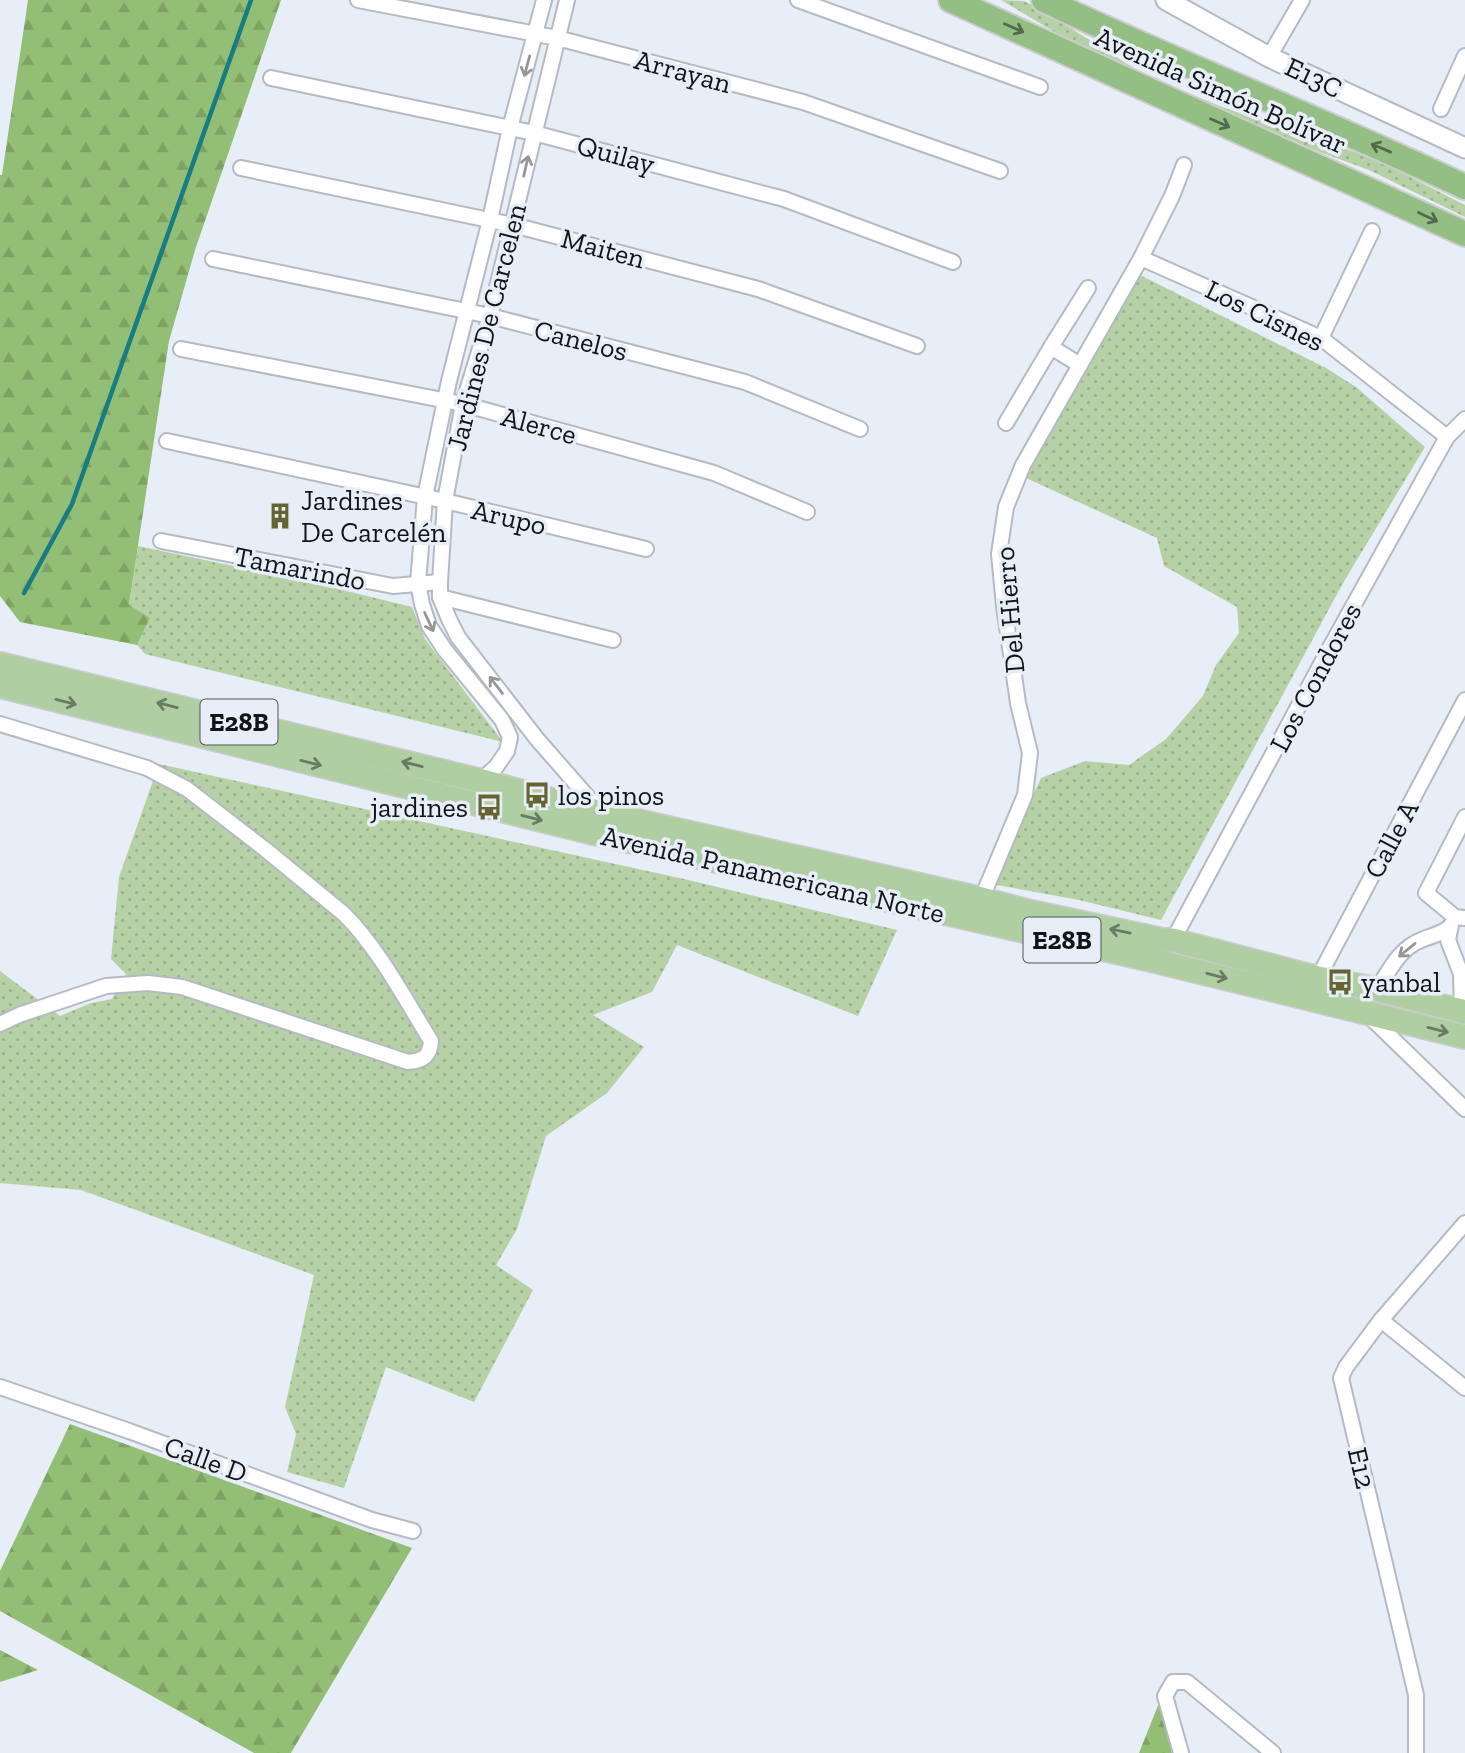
<svg xmlns="http://www.w3.org/2000/svg" width="1465" height="1753" font-family="'Zilla Slab',serif">
	<style>
		.grass { fill: url(#grass-dots) }
		.forest { fill: url(#forest-firs) }
		.lines { fill: none; stroke-linecap: round; stroke-linejoin: round }
		.stream { stroke: #187c83; stroke-width: 4.5 }
		.minor-casing { stroke: #b4bac4; stroke-width: 18 }
		.tertiary-casing { stroke: #b4bac4; stroke-width: 23 }
		.primary-casing { stroke: #cbcccc; stroke-width: 26 }
		.trunk-casing { stroke: #cbcccc; stroke-width: 28 }
		.minor { stroke: #fff; stroke-width: 14 }
		.tertiary { stroke: #fff; stroke-width: 19 }
		.primary { stroke: #afcfa3; stroke-width: 23 }
		.trunk { stroke: #94bf84; stroke-width: 24 }
		.oneway { stroke: #536a4e }
		.oneway2 { stroke: #949697 }
		.oneway3 { stroke: #687b64 }
		.labels { text-anchor: middle; stroke-width: 7; stroke-linejoin: round; paint-order: stroke }
		.shield { fill: #e7eef7; stroke: #52565b; stroke-width: 2 }
		.shield-label { font-size: 26px; font-weight: bold; fill: #121518 }
		.street-label { font-size: 28px; fill: #121518; stroke: #e7eef7 }
		.poi-label { font-size: 28px; fill: #121518; stroke: #e7eef7; text-anchor: start }
	</style>
	<defs>
		<pattern id="grass-dots" width="8" height="8" patternUnits="userSpaceOnUse" patternTransform="scale(1.75)"><rect width="8" height="8" fill="#b6d1a5"/><path d="M2 2h.1M6 6h.1" fill="none" stroke="#9bb38d" stroke-width="1.8" stroke-linecap="round"/></pattern>
		<pattern id="forest-firs" width="22" height="20" patternUnits="userSpaceOnUse" patternTransform="scale(1.75)"><rect width="22" height="20" fill="#93be75"/><path d="M5 1l3.5 6h-7zM16 11l3.5 6h-7z" fill="#7ea264"/></pattern>
	</defs>
	<rect width="100%" height="100%" fill="#e7eef7"/>
	<!-- grass -->
	<g class="grass">
		<polygon points="1001,0 1024,1 1045,12 1132,67 1154,79 1222,107 1375,159 1465,205 1465,217 1369,170 1260,130 1127,75"/>
		<polygon points="1138,274 1326,368 1356,387 1425,447 1343,583 1161,920 1079,900 992,884 1041,778 1085,761 1129,765 1166,739 1203,696 1216,665 1239,633 1237,607 1164,566 1157,538 1026,478"/>
		<polygon points="138,546 310,582 412,607 425,639 503,742 145,654 137,645 150,618 129,606"/>
		<polygon points="159,764 684,879 897,930 858,1016 677,945 652,992 593,1015 644,1047 607,1093 546,1136 517,1229 496,1265 533,1290 474,1402 386,1367 344,1488 287,1472 296,1434 285,1407 314,1275 81,1190 0,1183 0,971 60,1016 91,1003 112,999 126,974 111,959 119,877"/>
	</g>
	<!-- forest -->
	<g class="forest">
		<polygon points="28,0 281,0 195,250 169,341 129,605 150,618 137,645 20,622 0,596 0,175 2,175"/>
		<polygon points="70,1424 412,1548 291,1753 254,1753 0,1611 0,1571"/>
		<polygon points="0,1650 38,1670 0,1682"/>
		<polygon points="1159,1703 1183,1753 1139,1753"/>
	</g>
	<g class="lines">
		<!-- stream -->
		<polyline class="stream" points="24,593 72,504 251,0"/>
		<!-- minor casing -->
		<g class="minor-casing">
			<g id="minor">
				<polyline points="358,0 557,38 803,102 1000,171"/>
				<polyline points="567,0 490,316 463,404 445,501 440,582 440,597 449,619 458,637 537,739 600,811"/>
				<polyline points="798,0 1040,87"/>
				<polyline points="1269,57 1302,0"/>
				<polyline points="271,78 534,133 784,199 953,262"/>
				<polyline points="1441,109 1465,56"/>
				<polyline points="241,168 513,225 758,289 917,346"/>
				<polyline points="1141,258 1321,338 1447,437"/>
				<polyline points="213,259 490,316 745,382 860,429"/>
				<polyline points="1321,338 1372,231"/>
				<polyline points="1051,347 1088,288"/>
				<polyline points="181,349 463,404 714,473 807,512"/>
				<polyline points="1006,423 1051,347 1080,365"/>
				<polyline points="167,441 445,501 646,549"/>
				<polyline points="161,541 393,586 440,582"/>
				<polyline points="440,597 613,640"/>
				<path d="M 0,724 L 147,768 L 187,789 L 266,850 L 344,914 C 379,949 405,999 431,1041 C 430,1056 423,1061 408,1062 L 182,987 L 148,983 L 106,986 L 19,1015 L 0,1024"/>
				<polyline points="478,780 487,775 496,767 507,751 510,737 502,720 445,650 429,626 422,604 418,583 425,497 449,381 490,220 510,128 544,0"/>
				<polyline points="1465,817 1426,893 1455,917 1465,918"/>
				<polyline points="979,905 1025,795 1030,753 1018,703 1004,606 999,554 1006,507 1023,465 1141,258 1172,196 1184,165"/>
				<polyline points="1451,925 1448,940 1461,974 1462,1012"/>
				<polyline points="1173,940 1327,653 1447,437 1465,419"/>
				<polyline points="1318,978 1465,700"/>
				<path d="M 1377,989 C 1388,973 1397,953 1415,943 C 1428,936 1438,936 1450,927"/>
				<polyline points="1369,1016 1465,1109"/>
				<polyline points="1381,1320 1465,1388"/>
				<polyline points="0,1387 129,1431 372,1520 413,1531"/>
				<polyline points="1181,1753 1165,1696 1173,1682 1187,1682 1273,1753"/>
				<polyline points="1416,1753 1416,1695 1341,1378 1346,1367 1381,1320 1465,1223"/>
			</g>
		</g>
		<!-- tertiary casing -->
		<g class="tertiary-casing">
			<polyline id="tertiary" points="1166,0 1269,57 1465,148"/>
		</g>
		<!-- primary casing -->
		<g class="primary-casing">
			<g id="primary">
				<polyline points="0,664 478,780 602,813 982,899 1027,911 1163,940 1173,940 1318,978 1377,989 1465,1012"/>
				<polyline points="0,686 593,833 1151,960 1465,1037"/>
			</g>
		</g>
		<!-- trunk casing -->
		<g class="trunk-casing">
			<g id="trunk">
				<polyline points="951,0 1465,234"/>
				<path d="M 1044,0 C 1183,66 1327,121 1465,187"/>
			</g>
		</g>
		<!-- minor -->
		<use href="#minor" class="minor"/>
		<!-- tertiary -->
		<use href="#tertiary" class="tertiary"/>
		<!-- primary -->
		<use href="#primary" class="primary"/>
		<!-- trunk -->
		<use href="#trunk" class="trunk"/>
	</g>
	<!-- one-way arrows -->
	<defs><path id="oneway-shaft" d="M-6 0H5M1.5-3L5.5 0L1.5 3" fill="none" stroke-width="1.6" stroke-linecap="round" stroke-linejoin="round" transform="scale(1.75)"/></defs>
	<g class="oneway">
		<use href="#oneway-shaft" transform="translate(1014 28) rotate(24)"/>
		<use href="#oneway-shaft" transform="translate(1220 123) rotate(24)"/>
		<use href="#oneway-shaft" transform="translate(1381 148) rotate(-157)"/>
		<use href="#oneway-shaft" transform="translate(1428 217) rotate(25)"/>
	</g>
	<g class="oneway2">
		<use href="#oneway-shaft" transform="translate(527 66) rotate(105)"/>
		<use href="#oneway-shaft" transform="translate(526 166) rotate(-77)"/>
		<use href="#oneway-shaft" transform="translate(429 622) rotate(65)"/>
		<use href="#oneway-shaft" transform="translate(496 685) rotate(-128)"/>
		<use href="#oneway-shaft" transform="translate(1407 950) rotate(141)"/>
	</g>
	<g class="oneway3">
		<use href="#oneway-shaft" transform="translate(66 702) rotate(14)"/>
		<use href="#oneway-shaft" transform="translate(167 705) rotate(-166)"/>
		<use href="#oneway-shaft" transform="translate(311 763) rotate(14)"/>
		<use href="#oneway-shaft" transform="translate(412 764) rotate(-166)"/>
		<use href="#oneway-shaft" transform="translate(532 818) rotate(14)"/>
		<use href="#oneway-shaft" transform="translate(1120 931) rotate(-168)"/>
		<use href="#oneway-shaft" transform="translate(1217 976) rotate(14)"/>
		<use href="#oneway-shaft" transform="translate(1438 1030) rotate(14)"/>
	</g>
	<!-- icons -->
	<defs>
		<g id="building-bare" transform="scale(2.1)"><path d="M-4-6H4V6H1V3H-1V6H-4ZM-2.5-4.3h1.7v1.8h-1.7ZM.8-4.3h1.7v1.8H.8ZM-2.5-1h1.7V.8h-1.7ZM.8-1h1.7V.8H.8Z" fill="#656431" stroke="#e7eef7" stroke-width="2.5" paint-order="stroke"/></g>
		<g id="bus-bare" transform="scale(2.1)"><path d="M-5-6H5V4H4V6H2V4H-2V6H-4V4H-5ZM-3.5-4V0h7V-4ZM-3.5 1.2v1.5H-2V1.2ZM2 1.2v1.5H3.5V1.2Z" fill="#656431" stroke="#e7eef7" stroke-width="2.5" paint-order="stroke"/></g>
	</defs>
	<g fill-rule="evenodd">
		<use href="#building-bare" x="280" y="516"/>
		<use href="#bus-bare" x="537" y="795"/>
		<use href="#bus-bare" x="489" y="807"/>
		<use href="#bus-bare" x="1340" y="982"/>
	</g>
	<g class="labels">
		<!-- shield labels -->
		<g class="shield">
			<rect x="200.5" y="699.5" width="77" height="45" rx="5"/>
			<rect x="1023.5" y="917.5" width="77" height="45" rx="5"/>
		</g>
		<g class="shield-label">
			<text x="239" y="731">E28B</text>
			<text x="1062" y="949">E28B</text>
		</g>
		<!-- street labels -->
		<g class="street-label">
			<text transform="translate(683 71) rotate(15)" y="10">Arrayan</text>
			<text transform="translate(1314 77) rotate(25)" y="10">E13C</text>
			<text transform="translate(1221 90) rotate(24)" y="10">Avenida Simón Bolívar</text>
			<text transform="translate(616 154) rotate(15)" y="10">Quilay</text>
			<text transform="translate(603 248) rotate(15)" y="10">Maiten</text>
			<text transform="translate(1265 315) rotate(26)" y="10">Los Cisnes</text>
			<text transform="translate(486 327) rotate(-76)" y="10">Jardines De Carcelen</text>
			<text transform="translate(581 340) rotate(14)" y="10">Canelos</text>
			<text transform="translate(539 425) rotate(15)" y="10">Alerce</text>
			<text transform="translate(509 517) rotate(13)" y="10">Arupo</text>
			<text transform="translate(300 568) rotate(11)" y="10">Tamarindo</text>
			<text transform="translate(1009 610) rotate(-95)" y="10">Del Hierro</text>
			<text transform="translate(1315 677) rotate(-62)" y="10">Los Condores</text>
			<text transform="translate(1391 839) rotate(-62)" y="10">Calle A</text>
			<text transform="translate(773 874) rotate(13)" y="10">Avenida Panamericana Norte</text>
			<text transform="translate(206 1459) rotate(20)" y="10">Calle D</text>
			<text transform="translate(1362 1468) rotate(77)" y="10">E12</text>
		</g>
		<!-- poi labels -->
		<g class="poi-label">
			<text x="301" y="510">Jardines<tspan x="301" dy="32">De Carcelén</tspan></text>
			<text x="558" y="805">los pinos</text>
			<text x="468" y="817" text-anchor="end">jardines</text>
			<text x="1361" y="992">yanbal</text>
		</g>
	</g>
</svg>
